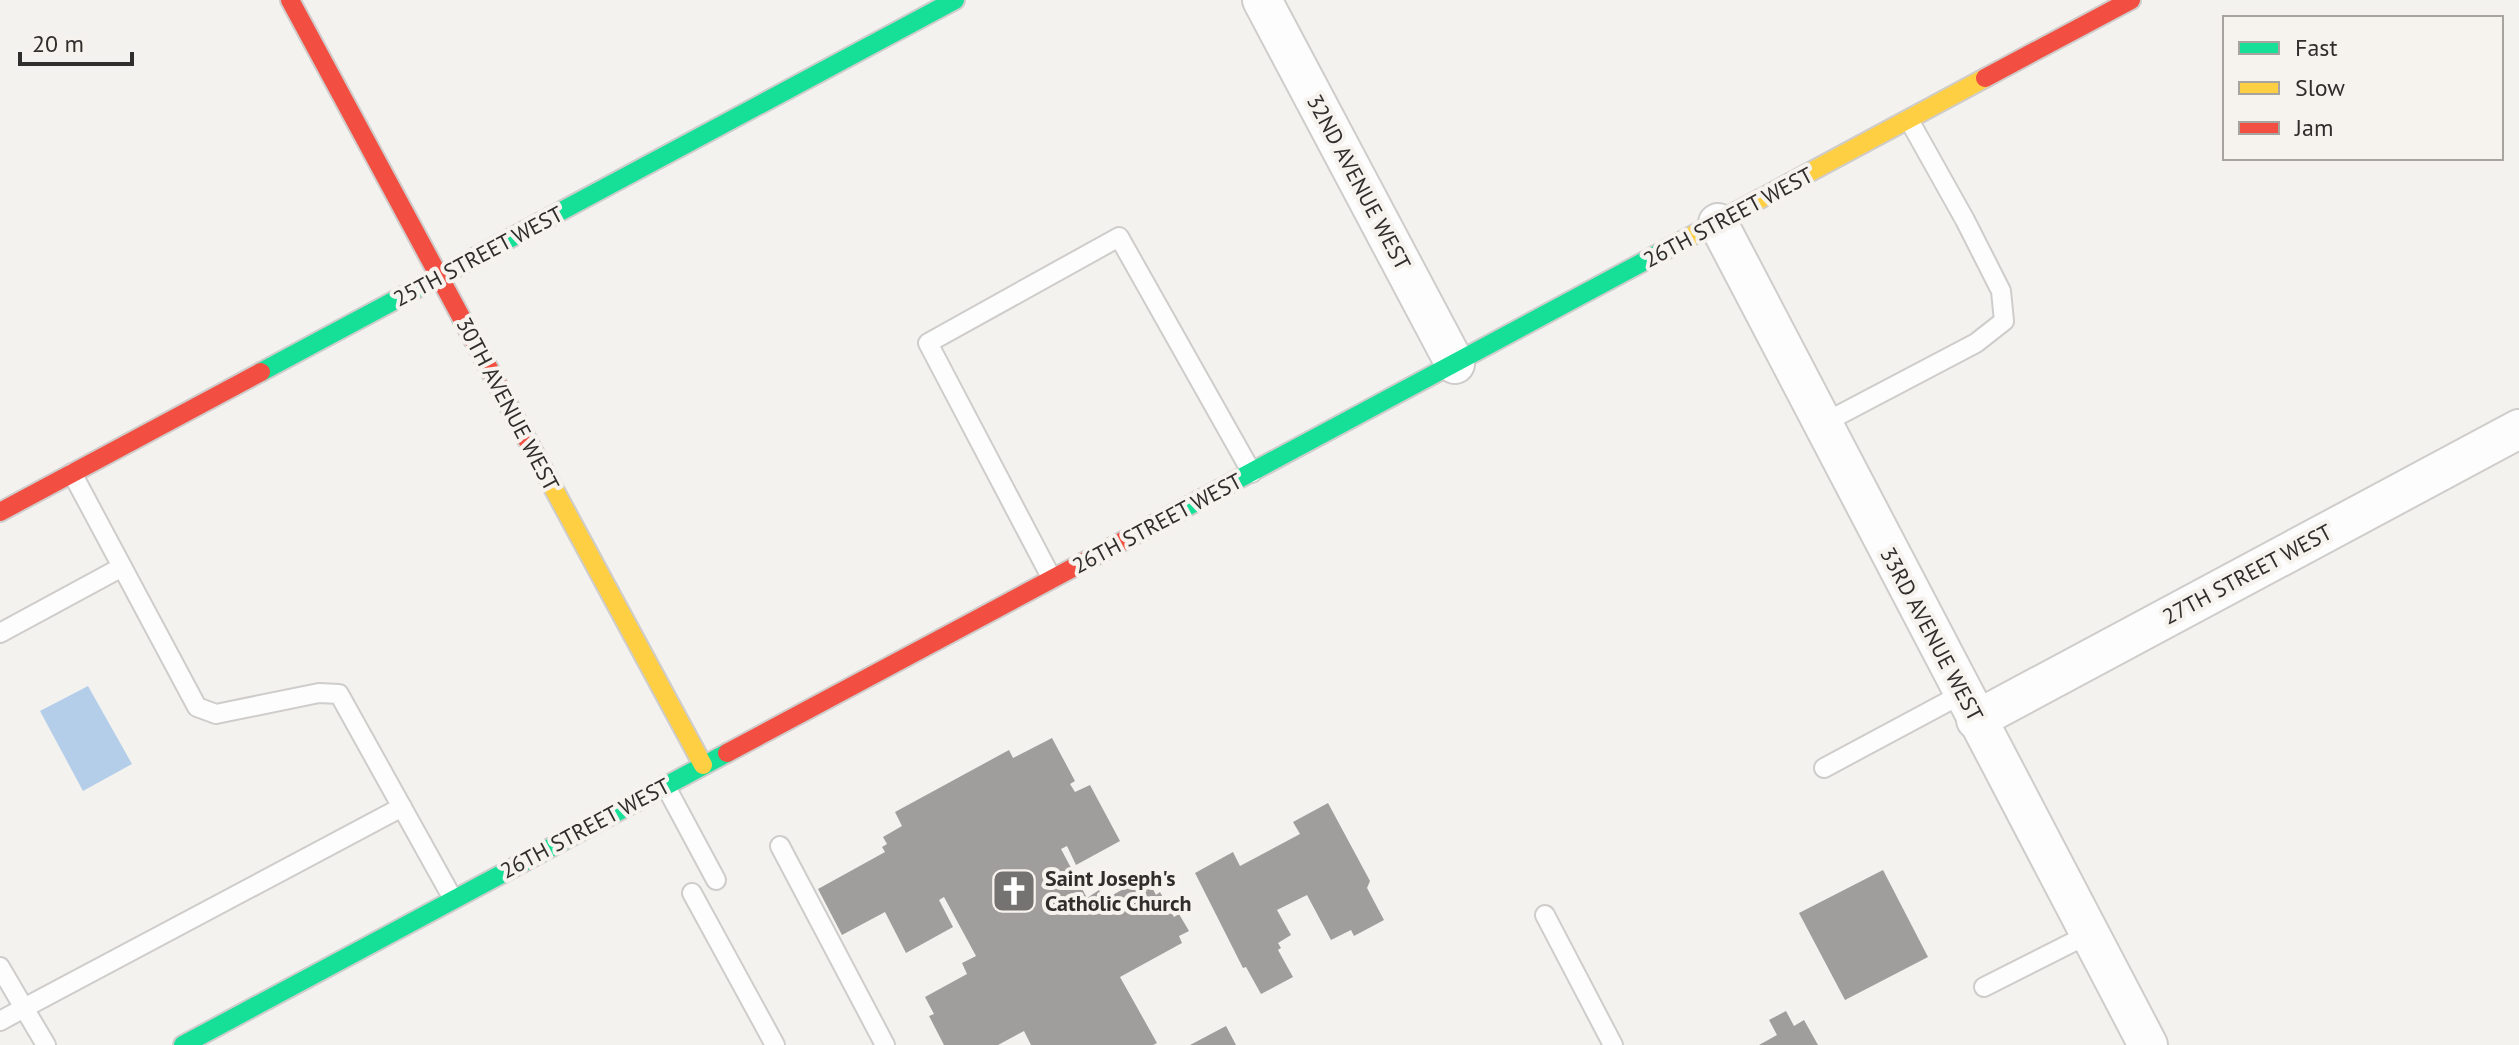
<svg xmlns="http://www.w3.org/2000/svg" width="2519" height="1045" font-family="'PT Sans',sans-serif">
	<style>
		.water { fill: #b4ceea }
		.building { fill: #a09e9c }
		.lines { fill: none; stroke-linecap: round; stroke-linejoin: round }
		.lane-casing { stroke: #cfcdcb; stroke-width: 22 }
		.street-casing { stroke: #cfcdcb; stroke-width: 42 }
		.fast-casing { stroke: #cfcdcb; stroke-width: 22 }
		.slow-casing { stroke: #cfcdcb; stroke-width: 22 }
		.jam-casing { stroke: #cfcdcb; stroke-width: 22 }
		.lane { stroke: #fdfdfd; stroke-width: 18 }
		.street { stroke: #fdfdfd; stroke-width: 38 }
		.fast { stroke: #16e098; stroke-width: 18 }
		.slow { stroke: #ffcf43; stroke-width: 18 }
		.jam { stroke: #f24e42; stroke-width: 18 }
		.labels { text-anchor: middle; stroke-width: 8; stroke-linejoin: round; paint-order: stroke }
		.street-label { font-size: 22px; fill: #302e2d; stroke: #f6f2ed }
		.poi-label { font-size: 22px; font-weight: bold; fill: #302e2d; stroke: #f6f2ed; text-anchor: start }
	</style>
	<rect width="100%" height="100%" fill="#f4f2ef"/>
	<!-- water -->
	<polygon class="water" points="88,686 132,764 83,791 40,711"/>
	<!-- building -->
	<g class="building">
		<polygon points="1052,738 1075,781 1070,784 1075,792 1090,785 1120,841 1076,865 1067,846 1061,849 1087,898 1099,890 1104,900 1146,876 1156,895 1160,892 1174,917 1179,914 1189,931 1179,936 1182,943 1120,977 1157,1043 1153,1045 1031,1045 1024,1031 998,1045 944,1045 929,1016 934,1014 925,997 967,974 962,963 976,956 944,897 939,900 953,927 906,953 885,912 842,935 818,889 885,852 882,847 887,844 883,837 902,826 895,812 1009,750 1013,758"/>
		<polygon points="1328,803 1370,881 1367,888 1384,920 1354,936 1351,930 1331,940 1307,895 1277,910 1291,935 1278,943 1281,948 1278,950 1293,977 1261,994 1246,967 1243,968 1195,873 1233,852 1240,866 1300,834 1293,822"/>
		<polygon points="1883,870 1928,957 1845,1000 1799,913"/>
		<polygon points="1786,1011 1794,1026 1804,1020 1818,1045 1759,1045 1777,1035 1769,1020"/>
		<polygon points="1226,1026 1236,1045 1190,1045"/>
	</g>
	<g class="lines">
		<!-- lane casing -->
		<g class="lane-casing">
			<g id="lane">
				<polyline points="1822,424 1976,343 2004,321 2001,291 1965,220 1909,120"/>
				<polyline points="72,473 197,707 216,714 319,693 339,694 453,899"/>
				<polyline points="1052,579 928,343 1119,237 1252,473"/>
				<polyline points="0,633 122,567"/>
				<polyline points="1824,768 1962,694"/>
				<polyline points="665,785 716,880"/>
				<polyline points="780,846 885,1045"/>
				<polyline points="692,893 775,1045"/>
				<polyline points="1545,915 1613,1045"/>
				<polyline points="0,967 24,1008 402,807"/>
				<polyline points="1984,987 2089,934"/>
				<polyline points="0,1021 24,1008 46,1045"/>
			</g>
		</g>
		<!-- street casing -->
		<g class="street-casing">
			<g id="street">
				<polyline points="1262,0 1455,364"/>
				<polyline points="1718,223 2148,1045"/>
				<polyline points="1976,720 2519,429"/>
			</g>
		</g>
		<!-- fast casing -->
		<g class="fast-casing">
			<g id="fast">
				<polyline points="261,372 955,0"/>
				<polyline points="1179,511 1669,248"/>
				<polyline points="183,1045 727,753"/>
			</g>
		</g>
		<!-- slow casing -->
		<g class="slow-casing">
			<g id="slow">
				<polyline points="1669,248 1985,78"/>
				<polyline points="536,456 703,765"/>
			</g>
		</g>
		<!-- jam casing -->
		<g class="jam-casing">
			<g id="jam">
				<polyline points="290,0 536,456"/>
				<polyline points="1985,78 2131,0"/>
				<polyline points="0,512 261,372"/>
				<polyline points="727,753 1179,511"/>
			</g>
		</g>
		<!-- lane -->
		<use href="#lane" class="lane"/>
		<!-- street -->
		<use href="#street" class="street"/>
		<!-- fast -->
		<use href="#fast" class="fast"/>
		<!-- slow -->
		<use href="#slow" class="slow"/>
		<!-- jam -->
		<use href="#jam" class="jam"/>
	</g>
	<!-- icons -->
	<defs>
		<g id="church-square" transform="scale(2.3)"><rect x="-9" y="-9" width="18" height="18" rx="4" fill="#757371" stroke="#f6f2ed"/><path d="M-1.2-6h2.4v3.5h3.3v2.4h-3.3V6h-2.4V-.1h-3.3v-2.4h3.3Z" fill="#fff"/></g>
	</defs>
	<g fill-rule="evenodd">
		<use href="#church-square" x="1014" y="891"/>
	</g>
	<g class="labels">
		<!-- street labels -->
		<g class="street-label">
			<text transform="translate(1359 182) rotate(62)" y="8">32ND AVENUE WEST</text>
			<text transform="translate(1728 217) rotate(-28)" y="8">26TH STREET WEST</text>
			<text transform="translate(478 256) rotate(-28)" y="8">25TH STREET WEST</text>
			<text transform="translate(508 404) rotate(62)" y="8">30TH AVENUE WEST</text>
			<text transform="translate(1157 523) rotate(-28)" y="8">26TH STREET WEST</text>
			<text transform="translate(2247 574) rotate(-28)" y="8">27TH STREET WEST</text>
			<text transform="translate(1932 634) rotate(62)" y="8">33RD AVENUE WEST</text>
			<text transform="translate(585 828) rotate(-28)" y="8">26TH STREET WEST</text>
		</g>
		<!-- poi labels -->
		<g class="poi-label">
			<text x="1045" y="886">Saint Joseph's<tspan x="1045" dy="25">Catholic Church</tspan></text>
		</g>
	</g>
	<!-- legend -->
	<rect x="2223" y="16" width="280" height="144" fill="#f6f2ed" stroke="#a7a4a0" stroke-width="2"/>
	<rect x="2239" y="42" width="40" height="12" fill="#16e098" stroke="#a7a4a0" stroke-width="2"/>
	<text x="2295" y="56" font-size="24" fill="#302e2d">Fast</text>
	<rect x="2239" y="82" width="40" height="12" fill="#ffcf43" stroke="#a7a4a0" stroke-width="2"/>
	<text x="2295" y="96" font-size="24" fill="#302e2d">Slow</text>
	<rect x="2239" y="122" width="40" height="12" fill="#f24e42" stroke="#a7a4a0" stroke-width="2"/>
	<text x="2295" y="136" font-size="24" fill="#302e2d">Jam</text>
	<!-- scale -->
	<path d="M20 52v12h112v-12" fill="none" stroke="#302e2d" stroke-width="4"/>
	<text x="32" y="52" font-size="24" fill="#302e2d" stroke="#f6f2ed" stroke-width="6" paint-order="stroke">20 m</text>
</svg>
